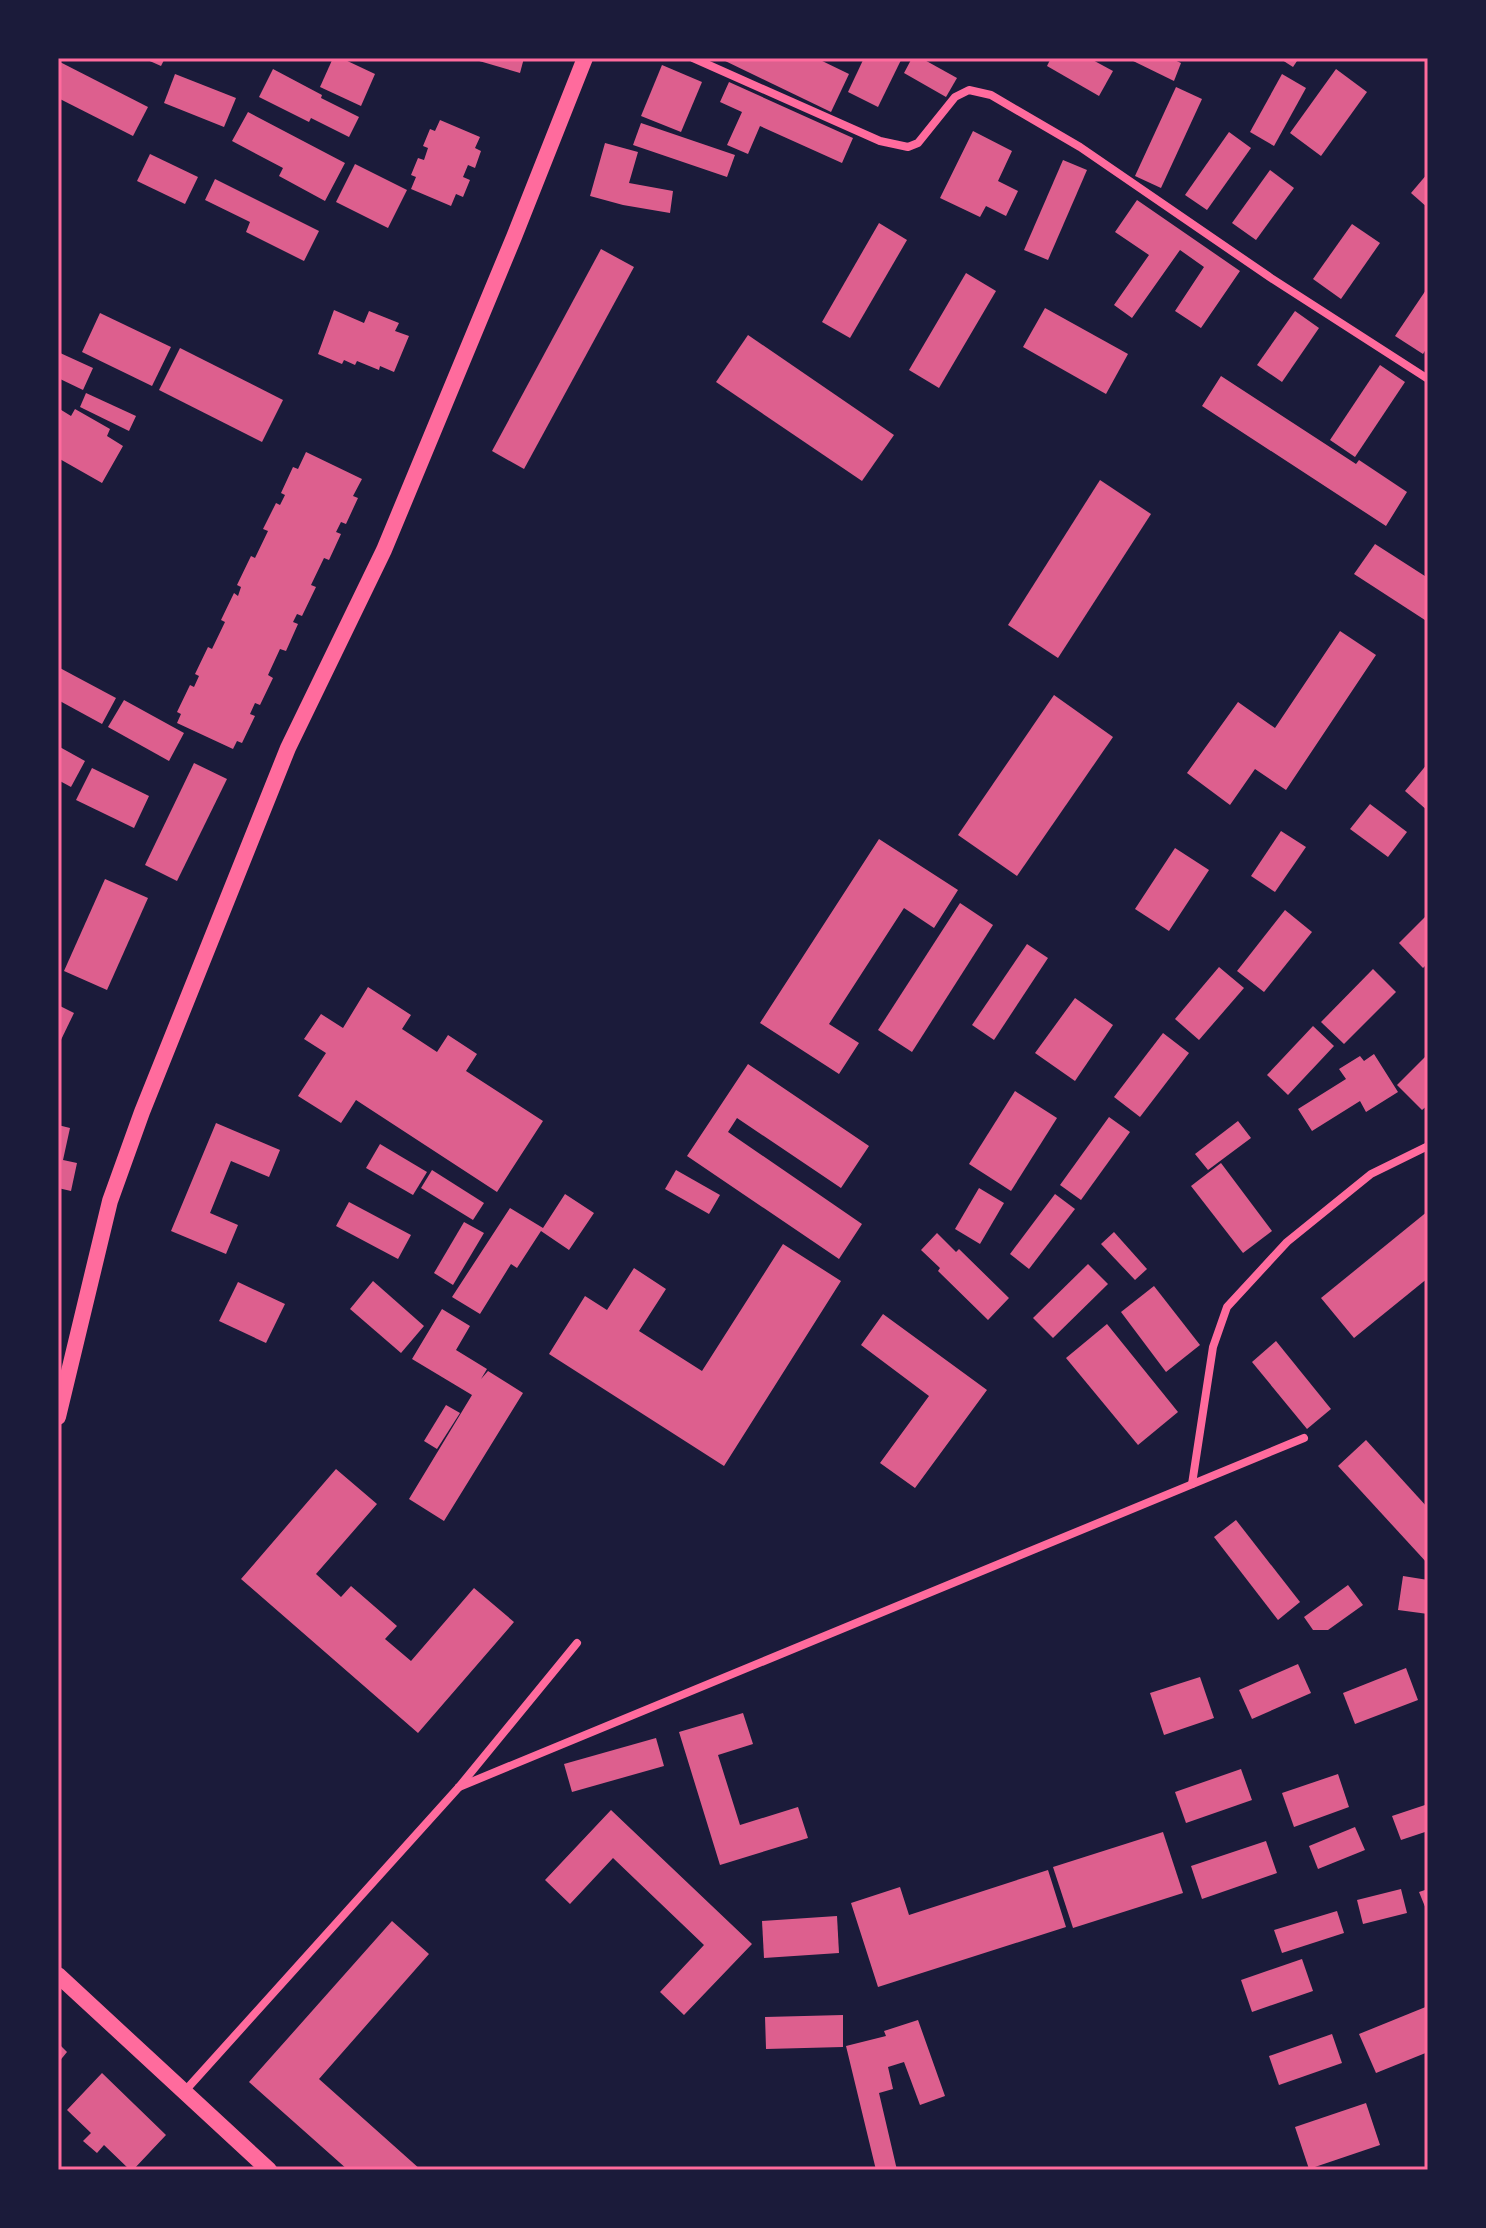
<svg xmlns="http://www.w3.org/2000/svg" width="1486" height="2228" font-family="'Exo 2',sans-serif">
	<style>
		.building { fill: #dd5f8e }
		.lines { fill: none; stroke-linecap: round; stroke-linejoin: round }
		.minor { stroke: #ff6b9d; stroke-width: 8 }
		.secondary { stroke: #ff6b9d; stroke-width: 16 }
		.neatline { fill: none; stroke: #ff6b9d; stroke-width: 3 }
	</style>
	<rect width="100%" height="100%" fill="#1b1b3a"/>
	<!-- building -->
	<g class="building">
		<polygon points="143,58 165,58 161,66"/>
		<polygon points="333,58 341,58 375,74 361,106 320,87"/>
		<polygon points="469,58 524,58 520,73"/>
		<polygon points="719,58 816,58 849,74 831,112"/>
		<polygon points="864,58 902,58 878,107 848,92"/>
		<polygon points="912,58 921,58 957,78 946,97 904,73"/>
		<polygon points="1051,58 1089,58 1113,71 1099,96 1047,66"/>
		<polygon points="1127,58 1170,58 1181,63 1174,81"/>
		<polygon points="1279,58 1299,58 1293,67"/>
		<polygon points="58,61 148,107 133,136 58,98"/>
		<polygon points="662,65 702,82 681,132 641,116"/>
		<polygon points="273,69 322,95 321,98 359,117 349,137 311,118 309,122 259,97"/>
		<polygon points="1336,69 1367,92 1321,156 1290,133"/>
		<polygon points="175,74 236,98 224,127 164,103"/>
		<polygon points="1282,74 1306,88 1274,146 1250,132"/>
		<polygon points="729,82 853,138 842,163 760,126 748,154 727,145 742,112 720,102"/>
		<polygon points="1176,87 1202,99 1161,188 1135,176"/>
		<polygon points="248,112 345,163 325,201 279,176 283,168 232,141"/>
		<polygon points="440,120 480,137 475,148 481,151 475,168 468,165 463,177 470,180 463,197 456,194 451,206 411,189 416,177 411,175 418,158 424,160 428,148 423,146 430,129 435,131"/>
		<polygon points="641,123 735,155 727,177 633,145"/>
		<polygon points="973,131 1012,151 998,181 1018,191 1006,216 986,206 980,217 940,198"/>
		<polygon points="1229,132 1251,148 1207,210 1185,195"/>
		<polygon points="605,143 638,152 629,183 673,191 670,213 623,205 590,196"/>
		<polygon points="150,154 198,177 185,204 137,181"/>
		<polygon points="1063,160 1087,170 1048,260 1024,250"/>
		<polygon points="355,164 407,190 388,228 336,202"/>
		<polygon points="1270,170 1294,188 1256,240 1232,223"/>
		<polygon points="1428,173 1428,208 1411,193"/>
		<polygon points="215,179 319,231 304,261 246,232 250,222 205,200"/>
		<polygon points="1137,200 1240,271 1201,328 1175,311 1204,267 1180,250 1132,318 1114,305 1149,255 1115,232"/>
		<polygon points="879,223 907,240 850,338 822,322"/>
		<polygon points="1352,224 1380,243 1341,299 1313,279"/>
		<polygon points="601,249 634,267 524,469 492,451"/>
		<polygon points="966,273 996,291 939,388 909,370"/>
		<polygon points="1428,287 1428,346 1423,354 1395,336"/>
		<polygon points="1045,308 1128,354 1106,394 1023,347"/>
		<polygon points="334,310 364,323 369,311 399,323 395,331 409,336 394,372 380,366 379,370 357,361 355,365 344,360 342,364 318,354"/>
		<polygon points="1295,311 1319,328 1282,382 1257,365"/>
		<polygon points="100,313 171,347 152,386 82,352"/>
		<polygon points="748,335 894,435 862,481 716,382"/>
		<polygon points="180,348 283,400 262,442 159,390"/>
		<polygon points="58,352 93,368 83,390 58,378"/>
		<polygon points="1380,365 1405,382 1355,457 1330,440"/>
		<polygon points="1221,376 1356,464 1359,460 1407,492 1386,526 1202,406"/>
		<polygon points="86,393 136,416 129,431 80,407"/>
		<polygon points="58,408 71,416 75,409 110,429 107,436 123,446 102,483 58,458"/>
		<polygon points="306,452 362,479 353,496 358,498 346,524 341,522 336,532 341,534 329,560 324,558 311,585 316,587 302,616 297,614 293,622 298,624 286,651 280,649 268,675 273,678 260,705 255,703 250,714 255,716 242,743 237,741 233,749 177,723 181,714 177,712 190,685 194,687 199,676 195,674 208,647 212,649 225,622 221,620 234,593 238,596 241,587 237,585 251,556 255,558 268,531 263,529 276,503 280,505 285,495 281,493 293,467 298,469"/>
		<polygon points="1100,480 1151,514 1058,658 1008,625"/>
		<polygon points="1375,544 1428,578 1428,622 1354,574"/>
		<polygon points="1340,631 1376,655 1286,790 1255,769 1230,805 1187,773 1238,702 1275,728"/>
		<polygon points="58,667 116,698 102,724 58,700"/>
		<polygon points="1054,695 1113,737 1017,876 958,835"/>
		<polygon points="124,700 184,733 169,761 108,727"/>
		<polygon points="58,746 85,761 71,787 58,780"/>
		<polygon points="194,763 227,779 177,881 145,865"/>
		<polygon points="1428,763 1428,811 1405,791"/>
		<polygon points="92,768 149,796 134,828 76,800"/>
		<polygon points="1370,804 1407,832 1388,857 1350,829"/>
		<polygon points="1281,831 1306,847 1275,892 1251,876"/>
		<polygon points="879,839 958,890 934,928 904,908 829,1024 859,1043 839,1074 760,1023"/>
		<polygon points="1175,848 1209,870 1169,931 1135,909"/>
		<polygon points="105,879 148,898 107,990 64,971"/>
		<polygon points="960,903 993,925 912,1052 878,1030"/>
		<polygon points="1285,910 1312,932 1264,992 1237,971"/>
		<polygon points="1428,914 1428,963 1423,968 1399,943"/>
		<polygon points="1027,944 1048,958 994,1040 972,1025"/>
		<polygon points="1219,967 1244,988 1199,1040 1175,1019"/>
		<polygon points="1373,969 1396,992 1344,1044 1321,1022"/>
		<polygon points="368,987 411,1015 402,1029 437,1052 448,1035 477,1054 466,1071 543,1121 497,1192 356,1100 341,1123 298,1096 326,1053 304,1039 321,1014 343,1028"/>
		<polygon points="1075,998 1113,1025 1075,1081 1035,1053"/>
		<polygon points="58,1005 74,1013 58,1046"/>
		<polygon points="1313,1026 1334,1046 1288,1095 1267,1075"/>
		<polygon points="1163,1033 1189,1053 1140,1117 1114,1097"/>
		<polygon points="1374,1054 1398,1092 1366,1112 1360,1101 1312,1131 1298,1109 1346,1079 1339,1069 1360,1056 1364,1061"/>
		<polygon points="1428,1054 1428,1105 1422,1110 1397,1085"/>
		<polygon points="748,1064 869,1146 841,1188 737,1118 728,1132 862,1224 839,1259 687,1156"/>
		<polygon points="1015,1091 1057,1118 1011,1191 969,1164"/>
		<polygon points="1109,1117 1130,1132 1081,1200 1060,1185"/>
		<polygon points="1238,1121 1251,1138 1208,1170 1195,1154"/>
		<polygon points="216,1123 280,1150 269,1177 231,1161 210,1213 238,1225 226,1254 171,1231"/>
		<polygon points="58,1125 70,1128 63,1160 77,1163 71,1191 58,1188"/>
		<polygon points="380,1144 427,1172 413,1195 366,1168"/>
		<polygon points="1221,1163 1272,1231 1243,1253 1191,1186"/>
		<polygon points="432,1170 484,1203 473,1220 421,1188"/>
		<polygon points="676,1170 720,1195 709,1214 665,1189"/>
		<polygon points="979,1188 1004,1203 980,1244 955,1229"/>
		<polygon points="565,1194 594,1213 569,1250 541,1231 517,1268 511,1264 480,1314 452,1297 510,1208 543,1228"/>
		<polygon points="1055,1194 1075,1209 1029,1269 1010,1254"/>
		<polygon points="349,1202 411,1235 398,1259 336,1226"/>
		<polygon points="1428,1211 1428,1278 1354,1338 1321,1298"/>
		<polygon points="464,1222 484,1233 453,1285 434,1273"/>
		<polygon points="1114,1232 1147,1269 1135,1280 1101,1244"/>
		<polygon points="937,1233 956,1252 959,1249 1009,1298 988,1320 938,1271 940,1268 921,1250"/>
		<polygon points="783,1244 841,1281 724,1466 549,1354 585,1296 607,1310 634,1268 666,1289 639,1331 702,1371"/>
		<polygon points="1088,1264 1108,1284 1053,1338 1033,1318"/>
		<polygon points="373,1281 424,1326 401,1353 350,1309"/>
		<polygon points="238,1282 285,1304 266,1343 219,1321"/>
		<polygon points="1154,1286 1200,1345 1166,1372 1121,1312"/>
		<polygon points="442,1309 470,1326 456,1350 487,1369 481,1379 488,1371 523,1393 444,1521 409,1499 472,1395 412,1359"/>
		<polygon points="883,1314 987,1390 915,1488 880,1463 929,1396 861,1345"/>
		<polygon points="1107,1324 1178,1412 1138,1445 1066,1358"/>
		<polygon points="1276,1341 1331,1409 1307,1429 1252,1362"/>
		<polygon points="446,1405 460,1413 437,1449 424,1441"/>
		<polygon points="1366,1440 1428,1508 1428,1564 1338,1466"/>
		<polygon points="336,1469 377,1504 316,1574 341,1597 351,1586 397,1626 385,1639 411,1661 474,1588 514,1622 418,1733 241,1579"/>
		<polygon points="1236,1520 1300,1602 1278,1620 1214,1537"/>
		<polygon points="1403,1576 1428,1580 1428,1614 1398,1610"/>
		<polygon points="1348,1585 1363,1605 1328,1630 1313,1630 1304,1617"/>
		<polygon points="1298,1664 1311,1693 1252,1719 1239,1690"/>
		<polygon points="1406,1668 1418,1700 1355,1724 1343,1693"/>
		<polygon points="1200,1677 1214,1718 1164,1735 1150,1693"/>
		<polygon points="743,1713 753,1744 718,1755 740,1825 798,1807 808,1838 720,1865 679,1732"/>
		<polygon points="656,1738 664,1766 572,1792 564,1764"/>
		<polygon points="1241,1769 1252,1800 1186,1823 1175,1792"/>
		<polygon points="1338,1774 1349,1807 1294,1827 1282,1793"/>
		<polygon points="1428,1804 1428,1831 1401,1840 1392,1816"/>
		<polygon points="611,1810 752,1944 684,2015 660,1992 704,1945 613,1858 570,1904 545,1880"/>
		<polygon points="1355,1827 1365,1850 1318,1869 1309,1846"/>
		<polygon points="1163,1832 1183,1893 1073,1928 1053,1867"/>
		<polygon points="1266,1841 1277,1873 1202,1899 1191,1866"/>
		<polygon points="1048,1870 1066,1927 878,1987 851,1903 900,1887 909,1915"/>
		<polygon points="1401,1889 1407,1913 1363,1924 1357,1900"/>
		<polygon points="1428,1889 1428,1914 1419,1892"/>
		<polygon points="1337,1911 1344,1933 1282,1953 1274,1930"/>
		<polygon points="837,1916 839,1953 764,1958 762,1921"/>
		<polygon points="392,1921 429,1954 319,2079 421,2170 348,2170 249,2082"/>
		<polygon points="1302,1959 1313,1991 1252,2012 1241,1980"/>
		<polygon points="1428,2006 1428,2052 1376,2073 1359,2034"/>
		<polygon points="843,2015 843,2047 766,2049 765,2017"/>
		<polygon points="918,2020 945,2096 920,2105 904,2062 888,2067 893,2089 879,2093 897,2170 876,2170 846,2046 886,2036 884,2031"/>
		<polygon points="1332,2034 1342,2063 1279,2085 1269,2056"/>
		<polygon points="58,2043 67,2052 58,2063"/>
		<polygon points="102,2073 166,2135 133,2170 130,2170 104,2145 97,2153 83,2141 91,2133 67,2110"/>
		<polygon points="1366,2103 1380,2145 1309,2169 1295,2127"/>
	</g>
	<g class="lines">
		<!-- minor -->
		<g class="minor">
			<polyline points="693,58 880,141 908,147 918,143 955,97 969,90 991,95 1080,147 1271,278 1428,379"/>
			<polyline points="1192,1484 1213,1347 1227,1307 1287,1242 1371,1174 1428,1146"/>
			<polyline points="459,1787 1304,1438"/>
			<polyline points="184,2092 459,1787 577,1643"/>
		</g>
		<!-- secondary -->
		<g class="secondary">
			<polyline points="58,1417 110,1201 142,1112 288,748 384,550 514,237 585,58"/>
			<polyline points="58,1975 269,2170"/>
		</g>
	</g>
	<!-- border -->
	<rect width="1486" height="2228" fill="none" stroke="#1b1b3a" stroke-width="120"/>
	<rect x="60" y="60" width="1366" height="2108" class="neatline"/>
</svg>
